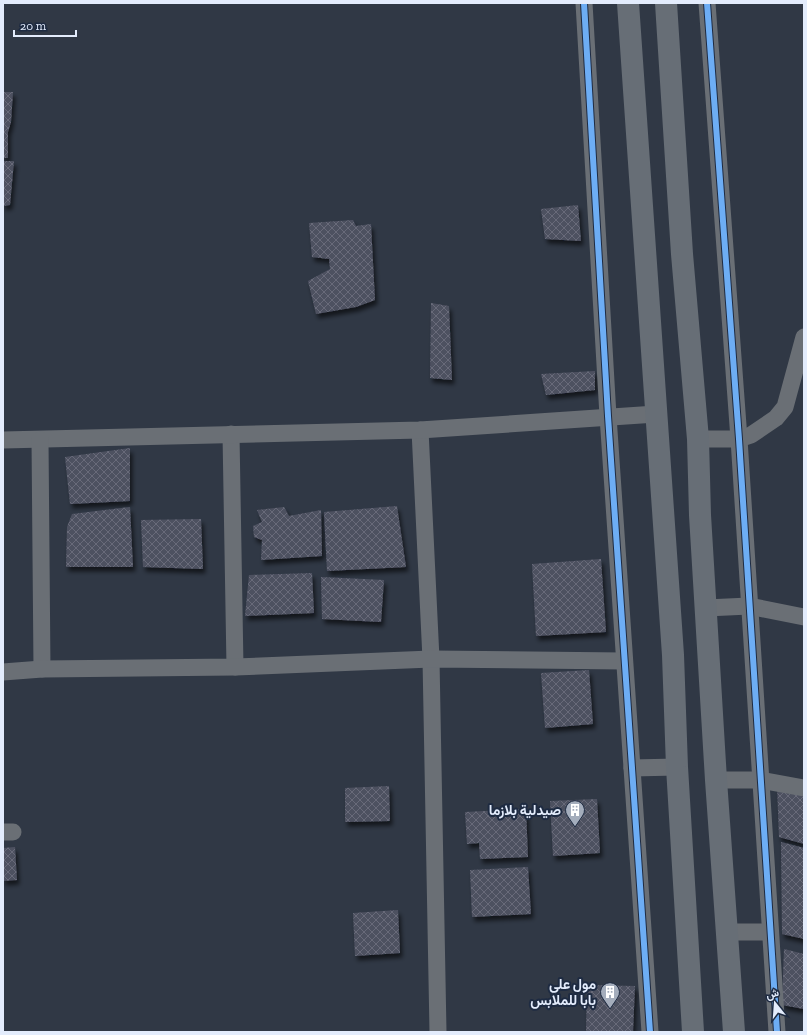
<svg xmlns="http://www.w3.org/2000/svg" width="807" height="1035" font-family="'Zilla Slab',Vazirmatn,serif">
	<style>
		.building { fill: url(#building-cross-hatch); filter: url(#shadow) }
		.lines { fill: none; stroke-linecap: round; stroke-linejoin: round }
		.street { stroke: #6a6f75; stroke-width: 17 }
		.highway { stroke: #676e76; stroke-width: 22 }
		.cycleway-casing { stroke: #1e2b42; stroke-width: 8 }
		.cycleway { stroke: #6dadf4; stroke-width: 6 }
		.labels { text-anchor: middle; stroke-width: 4; stroke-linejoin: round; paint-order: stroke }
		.poi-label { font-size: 14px; font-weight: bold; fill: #e3ecfc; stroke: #1e2b42; text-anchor: end }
	</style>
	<defs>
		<pattern id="building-cross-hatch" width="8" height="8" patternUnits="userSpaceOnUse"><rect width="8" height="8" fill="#4e5161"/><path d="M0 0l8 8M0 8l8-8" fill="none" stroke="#676a79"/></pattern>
		<filter id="shadow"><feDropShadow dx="2.5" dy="4.5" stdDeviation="2" flood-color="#0009"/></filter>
	</defs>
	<rect width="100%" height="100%" fill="#303845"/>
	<!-- building -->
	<g class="building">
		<polygon points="3,92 13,92 11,122 8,132 8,158 3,158"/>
		<polygon points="3,161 14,161 10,205 3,206"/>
		<polygon points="578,205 581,241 545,239 541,209"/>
		<polygon points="353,220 356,226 371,224 375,300 356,307 316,314 308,281 330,269 329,259 312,257 309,223"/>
		<polygon points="431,303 449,306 452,380 430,378"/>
		<polygon points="595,371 595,390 546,395 541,374"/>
		<polygon points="130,448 130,501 70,504 65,457"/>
		<polygon points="397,506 406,567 327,571 324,512"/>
		<polygon points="130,507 133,567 66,567 67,527 72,514"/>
		<polygon points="284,507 289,516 321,510 322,556 261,560 262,540 254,537 253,526 262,522 257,510"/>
		<polygon points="201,519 203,569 143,567 141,520"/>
		<polygon points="601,559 606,632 536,636 532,564"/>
		<polygon points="312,573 314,613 245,616 249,575"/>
		<polygon points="321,577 384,580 381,622 322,619"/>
		<polygon points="589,670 593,724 545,728 541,673"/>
		<polygon points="389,786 390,821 345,822 345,788"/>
		<polygon points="777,786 804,793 804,844 779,837"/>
		<polygon points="597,799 600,853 553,856 550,801"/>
		<polygon points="526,809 528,857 480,859 479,843 467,844 465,812"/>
		<polygon points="781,842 804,848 804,939 782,934"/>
		<polygon points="15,847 17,880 3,881 3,848"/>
		<polygon points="528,867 531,914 472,917 470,870"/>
		<polygon points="398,910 400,953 355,956 353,913"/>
		<polygon points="784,949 804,954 804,1009 782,1005"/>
		<polygon points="587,985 635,986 633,1032 586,1032"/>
	</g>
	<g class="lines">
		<!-- street -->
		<g class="street">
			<polyline points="584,3 608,416 650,1032"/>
			<polyline points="707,3 739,439 777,1032"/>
			<polyline points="420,430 431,659 438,1032"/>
			<polyline points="231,434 235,667"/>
			<polyline points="698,439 739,439 751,435 776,418 785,407 804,337"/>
			<polyline points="3,440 420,430 656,414"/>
			<polyline points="40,440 42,669"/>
			<polyline points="706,608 749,606 804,617"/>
			<polyline points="3,672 42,669 235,667 431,659 624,661"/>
			<polyline points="632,768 677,767"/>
			<polyline points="716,780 760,780 804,788"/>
			<polyline points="3,832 13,832"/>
			<polyline points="728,932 770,932"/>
		</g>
		<!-- highway -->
		<g class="highway">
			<polyline points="628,3 673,655 677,767 693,1032"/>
			<polyline points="666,3 682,254 698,439 700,515 716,780 734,1032"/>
		</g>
		<!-- cycleway casing -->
		<g class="cycleway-casing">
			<g id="cycleway">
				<polyline points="584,3 608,416 650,1032"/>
				<polyline points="707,3 739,439 777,1032"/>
			</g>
		</g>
		<!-- cycleway -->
		<use href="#cycleway" class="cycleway"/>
	</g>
	<!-- icons -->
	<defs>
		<g id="building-pin" transform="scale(1)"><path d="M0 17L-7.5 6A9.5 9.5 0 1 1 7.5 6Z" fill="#a4adbc" stroke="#1e2b42"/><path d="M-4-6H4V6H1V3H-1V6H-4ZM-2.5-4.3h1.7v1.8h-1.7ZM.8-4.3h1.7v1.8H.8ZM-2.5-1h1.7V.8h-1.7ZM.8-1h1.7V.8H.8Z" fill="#fff"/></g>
	</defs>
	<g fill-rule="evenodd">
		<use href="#building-pin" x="575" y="810"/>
		<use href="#building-pin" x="610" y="992"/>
	</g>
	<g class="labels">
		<!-- poi labels -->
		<g class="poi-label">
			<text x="561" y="815">صيدلية بلازما</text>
			<text x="596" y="989">مول علي<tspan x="596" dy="16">بابا للملابس</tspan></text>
		</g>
	</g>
	<!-- border -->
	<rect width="807" height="1035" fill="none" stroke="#e3ecfc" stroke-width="8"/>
	<!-- north arrow -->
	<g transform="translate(775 1003) rotate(343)" stroke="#1e2b42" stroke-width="3" paint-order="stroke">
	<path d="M0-3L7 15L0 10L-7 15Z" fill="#e3ecfc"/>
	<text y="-6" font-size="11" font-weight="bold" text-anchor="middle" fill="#e3ecfc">ش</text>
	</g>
	<!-- scale -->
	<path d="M14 30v6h62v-6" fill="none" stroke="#e3ecfc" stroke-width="2"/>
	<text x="20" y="30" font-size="12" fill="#e3ecfc" stroke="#1e2b42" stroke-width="3" paint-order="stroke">20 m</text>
</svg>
